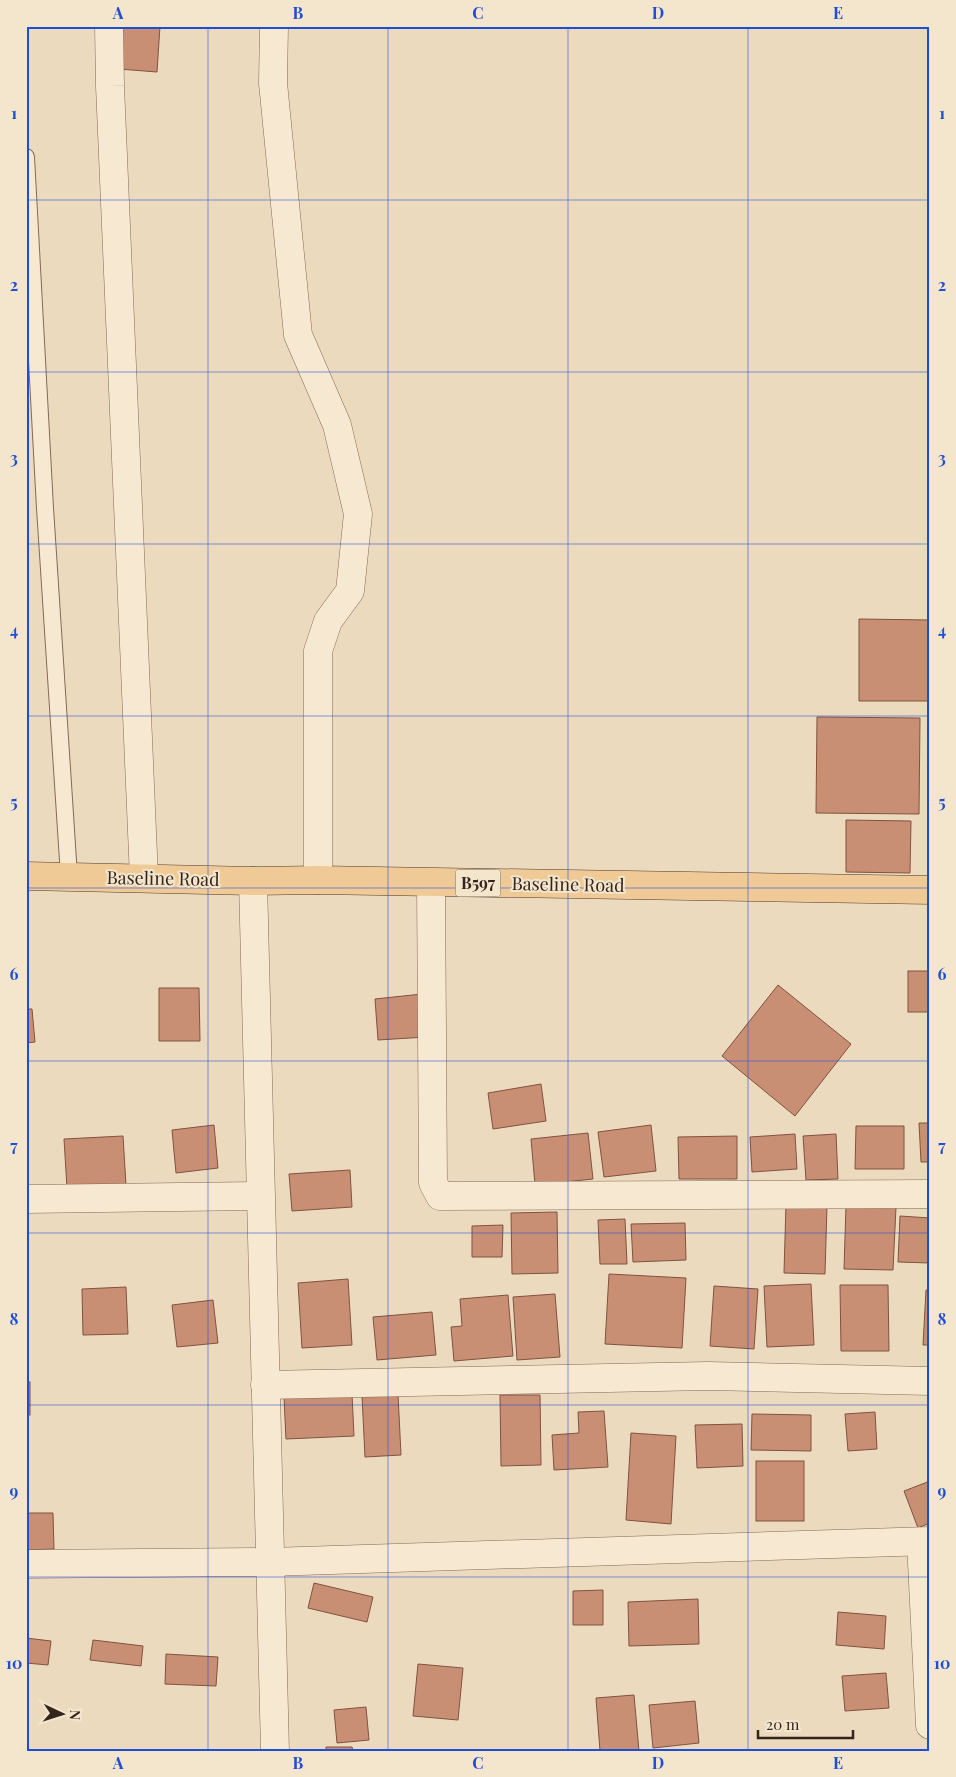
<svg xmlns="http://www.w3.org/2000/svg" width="956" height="1777" font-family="'Playfair Display',serif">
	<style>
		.building { fill: #c98f75; stroke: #81523e }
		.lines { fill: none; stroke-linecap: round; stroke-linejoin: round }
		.service-casing { stroke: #836a58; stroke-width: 18 }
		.minor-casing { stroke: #836a58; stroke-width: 29 }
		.primary-casing { stroke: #51392c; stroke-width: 29 }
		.service { stroke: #f7e8d1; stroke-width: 16 }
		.minor { stroke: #f7e8d1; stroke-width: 28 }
		.primary { stroke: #efca96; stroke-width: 28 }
		.grid { fill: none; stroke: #1d4ed8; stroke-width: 1; stroke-opacity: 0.55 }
		.labels { text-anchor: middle; stroke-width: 4; stroke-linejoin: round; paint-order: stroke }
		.shield { fill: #f4e5cd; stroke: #6d5f51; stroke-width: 1 }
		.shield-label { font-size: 16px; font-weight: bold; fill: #33251c }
		.street-label { font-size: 18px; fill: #33251c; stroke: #f4e5cd }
		.neatline { fill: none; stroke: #1d4ed8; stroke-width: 2 }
		.grid-label { font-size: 16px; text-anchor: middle; font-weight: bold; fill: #1d4ed8 }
	</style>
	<rect width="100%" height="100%" fill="#ecdabe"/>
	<!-- building -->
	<g class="building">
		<polygon points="122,26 160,26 157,72 119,69"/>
		<polygon points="859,619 930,620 930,701 859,701"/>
		<polygon points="817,717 920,718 919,814 816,813"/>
		<polygon points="846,820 911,821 910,873 846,872"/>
		<rect x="908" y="971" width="22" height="41"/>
		<polygon points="778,985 851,1044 795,1116 722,1056"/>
		<polygon points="159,988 199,988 200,1041 159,1041"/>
		<polygon points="422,994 426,1037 378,1040 375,999"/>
		<polygon points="26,1009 32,1009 35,1042 26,1043"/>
		<polygon points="928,1035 930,1035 930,1061"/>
		<polygon points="541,1084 546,1121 493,1129 488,1093"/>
		<polygon points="919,1123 930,1123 930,1162 921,1162"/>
		<polygon points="214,1125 218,1168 176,1173 172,1130"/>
		<polygon points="651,1125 656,1171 604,1177 598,1132"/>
		<polygon points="856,1126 904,1126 904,1169 855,1169"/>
		<polygon points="588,1133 593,1179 535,1185 531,1139"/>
		<polygon points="795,1134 797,1169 752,1172 750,1137"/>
		<polygon points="836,1134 838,1179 806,1180 803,1136"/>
		<polygon points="123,1136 126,1185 67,1188 64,1139"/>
		<polygon points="737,1136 737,1179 679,1179 678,1137"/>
		<polygon points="350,1170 352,1207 292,1211 289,1174"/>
		<polygon points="786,1204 827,1206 825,1274 784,1273"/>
		<polygon points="846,1206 896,1207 893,1270 844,1269"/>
		<polygon points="557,1212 558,1273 512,1274 511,1213"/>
		<polygon points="900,1216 930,1218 930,1263 898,1262"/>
		<polygon points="625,1219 627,1264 600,1264 598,1220"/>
		<polygon points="685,1223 686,1260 633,1262 631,1224"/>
		<polygon points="503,1225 502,1257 472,1257 472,1226"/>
		<polygon points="609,1274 686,1278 682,1348 605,1344"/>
		<polygon points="348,1279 352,1345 302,1348 298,1283"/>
		<polygon points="811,1284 814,1345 767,1347 764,1286"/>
		<polygon points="840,1285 888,1285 889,1351 841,1351"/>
		<polygon points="714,1286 758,1289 754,1349 710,1346"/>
		<polygon points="126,1287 128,1334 83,1335 82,1289"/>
		<polygon points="926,1290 930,1290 930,1345 923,1345"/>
		<polygon points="555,1294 560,1357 517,1360 513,1297"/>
		<polygon points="508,1295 513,1356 454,1361 451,1327 462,1326 460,1299"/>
		<polygon points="26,1299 28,1343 26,1343"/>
		<polygon points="213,1300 218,1343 177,1347 172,1305"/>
		<polygon points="432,1312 436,1355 377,1360 373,1317"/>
		<rect x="26" y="1382" width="4" height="33"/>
		<polygon points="352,1394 354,1436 286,1439 284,1397"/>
		<polygon points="398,1394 401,1455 365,1457 362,1396"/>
		<polygon points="500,1395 540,1395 541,1465 501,1466"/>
		<polygon points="604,1411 608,1467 554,1470 552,1435 579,1433 578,1412"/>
		<polygon points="875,1412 877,1449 848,1451 845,1414"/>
		<polygon points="752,1414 811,1415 811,1451 751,1450"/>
		<polygon points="742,1424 743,1466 697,1468 695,1425"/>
		<polygon points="631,1433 676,1436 671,1524 626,1520"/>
		<rect x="756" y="1461" width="48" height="60"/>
		<polygon points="930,1481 930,1523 918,1528 904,1491"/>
		<polygon points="26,1513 53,1513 54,1549 26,1550"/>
		<polygon points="314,1583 373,1597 367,1622 308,1608"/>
		<polygon points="603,1590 603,1625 573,1625 573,1591"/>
		<polygon points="698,1599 699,1644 629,1646 628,1602"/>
		<polygon points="838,1612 886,1616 884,1649 836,1645"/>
		<polygon points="26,1638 51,1641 48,1665 26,1663"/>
		<polygon points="93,1640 143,1646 141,1666 90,1660"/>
		<polygon points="166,1654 218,1657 216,1686 165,1684"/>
		<polygon points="418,1664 463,1668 458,1720 413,1716"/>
		<polygon points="886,1673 889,1708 845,1711 842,1676"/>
		<polygon points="634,1695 639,1751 600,1751 596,1698"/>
		<polygon points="695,1701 699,1743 653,1748 649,1705"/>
		<polygon points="366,1707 369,1740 337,1743 334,1710"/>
		<polygon points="326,1747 352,1747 353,1751 326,1751"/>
	</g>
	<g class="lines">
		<!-- service casing -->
		<g class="service-casing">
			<polyline id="service" points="26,157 45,508 69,876"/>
		</g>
		<!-- minor casing -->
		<g class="minor-casing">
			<g id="minor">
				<polyline points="109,26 110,86 144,878"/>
				<polyline points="274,26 273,83 298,335 337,425 358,514 350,591 328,621 318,651 318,880"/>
				<polyline points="253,881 275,1751"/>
				<polyline points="431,883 433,1183 440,1196 930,1194"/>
				<polyline points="26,1199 260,1196"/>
				<polyline points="265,1385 708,1376 930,1381"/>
				<polyline points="921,1542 930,1725"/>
				<polyline points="26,1564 270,1562 930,1541"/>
			</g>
		</g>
		<!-- primary casing -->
		<g class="primary-casing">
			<polyline id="primary" points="26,876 253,881 318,880 930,890"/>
		</g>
		<!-- service -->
		<use href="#service" class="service"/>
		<!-- minor -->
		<use href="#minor" class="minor"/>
		<!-- primary -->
		<use href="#primary" class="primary"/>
	</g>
	<!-- grid -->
	<path class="grid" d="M 208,26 L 208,1751M 388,26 L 388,1751M 568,26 L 568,1751M 748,26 L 748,1751M 26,200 L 930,200M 26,372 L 930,372M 26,544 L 930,544M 26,716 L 930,716M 26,888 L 930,888M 26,1061 L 930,1061M 26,1233 L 930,1233M 26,1405 L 930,1405M 26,1577 L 930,1577"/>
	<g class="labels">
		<!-- shield labels -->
		<rect class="shield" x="455.5" y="869.5" width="45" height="27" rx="4"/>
		<g class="shield-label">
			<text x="478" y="889">B597</text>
		</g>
		<!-- street labels -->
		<g class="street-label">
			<text transform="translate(163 879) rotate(1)" y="6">Baseline Road</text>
			<text transform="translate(568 885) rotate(1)" y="6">Baseline Road</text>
		</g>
	</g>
	<!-- border -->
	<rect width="956" height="1777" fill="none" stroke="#f4e5cd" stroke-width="55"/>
	<!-- north arrow -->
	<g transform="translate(62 1714) rotate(94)" stroke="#f4e5cd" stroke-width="4" paint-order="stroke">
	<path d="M0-4L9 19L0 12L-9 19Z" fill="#33251c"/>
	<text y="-8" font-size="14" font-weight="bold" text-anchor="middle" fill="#33251c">N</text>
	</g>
	<!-- scale -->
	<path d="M758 1730v8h95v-8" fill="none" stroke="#33251c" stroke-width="2.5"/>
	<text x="766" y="1730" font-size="15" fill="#33251c" stroke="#f4e5cd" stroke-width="4" paint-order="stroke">20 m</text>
	<rect x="28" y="28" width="900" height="1722" class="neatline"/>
	<g class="grid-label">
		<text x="118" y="19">A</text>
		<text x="298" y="19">B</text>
		<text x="478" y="19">C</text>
		<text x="658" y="19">D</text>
		<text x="838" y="19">E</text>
		<text x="14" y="119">1</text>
		<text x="942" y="119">1</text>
		<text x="14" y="291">2</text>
		<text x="942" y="291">2</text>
		<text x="14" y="464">3</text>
		<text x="942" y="464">3</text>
		<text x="14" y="636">4</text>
		<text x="942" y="636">4</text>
		<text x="14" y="808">5</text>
		<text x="942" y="808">5</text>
		<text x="14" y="980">6</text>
		<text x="942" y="980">6</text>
		<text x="14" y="1152">7</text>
		<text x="942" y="1152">7</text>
		<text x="14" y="1325">8</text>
		<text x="942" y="1325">8</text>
		<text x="14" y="1497">9</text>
		<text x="942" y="1497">9</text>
		<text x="14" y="1669">10</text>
		<text x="942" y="1669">10</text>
		<text x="118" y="1769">A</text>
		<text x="298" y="1769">B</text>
		<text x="478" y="1769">C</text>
		<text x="658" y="1769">D</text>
		<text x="838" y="1769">E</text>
	</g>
</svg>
